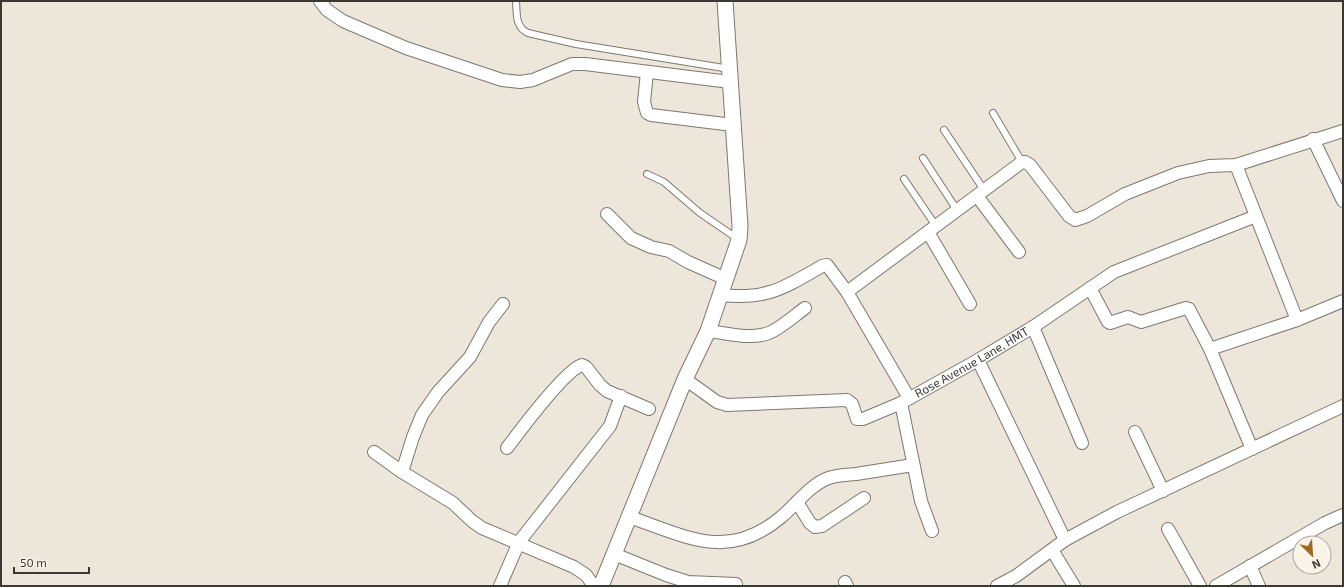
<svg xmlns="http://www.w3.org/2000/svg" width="1344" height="587" font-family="'Exo 2',sans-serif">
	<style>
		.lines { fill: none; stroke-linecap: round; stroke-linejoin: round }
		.service-casing { stroke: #7e786e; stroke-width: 8 }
		.minor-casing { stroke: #7e786e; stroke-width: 14 }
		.tertiary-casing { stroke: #7e786e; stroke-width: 17 }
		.service { stroke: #fff; stroke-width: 6 }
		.minor { stroke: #fff; stroke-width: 12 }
		.tertiary { stroke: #fff; stroke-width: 15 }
		.labels { text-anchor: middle; stroke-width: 3; stroke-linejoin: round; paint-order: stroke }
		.street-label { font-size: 12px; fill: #3b3834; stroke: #faf3e8 }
	</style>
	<rect width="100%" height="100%" fill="#ede6da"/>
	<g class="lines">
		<!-- service casing -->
		<g class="service-casing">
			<g id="service">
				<path d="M 516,1 C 517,14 515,27 528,33 L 576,44 L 730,69"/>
				<polyline points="993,113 1022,162"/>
				<polyline points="944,130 984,190"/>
				<polyline points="923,158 957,210"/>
				<polyline points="647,174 664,182 700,213 738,239"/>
				<polyline points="904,179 936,226"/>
			</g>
		</g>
		<!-- minor casing -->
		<g class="minor-casing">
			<g id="minor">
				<polyline points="320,1 327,10 343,21 406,48 502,80 520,82 533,80 572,64 585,64 730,82"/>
				<polyline points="647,72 644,102 647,113 651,115 733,125"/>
				<polyline points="1313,139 1343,201"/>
				<polyline points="1236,165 1297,320"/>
				<polyline points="977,196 1019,252"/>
				<polyline points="607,214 631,238 651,247 669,251 688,262 726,279"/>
				<polyline points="928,232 970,304"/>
				<polyline points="1090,288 1108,322 1110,323 1128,317 1141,322 1186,308 1189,309 1210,349 1252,449"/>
				<polyline points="847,292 1022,162 1025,162 1030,165 1069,216 1075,220 1087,216 1125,194 1178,173 1209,166 1236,165 1343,131"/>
				<path d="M 721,295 C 767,300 784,288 822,266 L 827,265 L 847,292 L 909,398"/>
				<polyline points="1033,327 1082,443"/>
				<path d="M 708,331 C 727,333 750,340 769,333 C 782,327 794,316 805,308"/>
				<polyline points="1210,349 1297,320 1343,301"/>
				<polyline points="978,360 1065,540"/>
				<path id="s1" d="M 685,379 L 717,402 L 727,405 L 847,400 L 852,404 L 857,419 L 863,419 L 901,403 L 978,360 L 1033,327 L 1114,272 L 1256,216"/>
				<polyline points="901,403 921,501 932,531"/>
				<polyline points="1135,432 1163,491"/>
				<path d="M 507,448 C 519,432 565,370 582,365 L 586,367 L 600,385 L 607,391 L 649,409"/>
				<polyline points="374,452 402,472 453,503 472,521 482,528 574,567 586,575 594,586"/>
				<polyline points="402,472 413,437 422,415 438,392 470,357 489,322 503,304"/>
				<polyline points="797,502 810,523 815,527 822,526 864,498"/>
				<path d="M 629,517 C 686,536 727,562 780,518 C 795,506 808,487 826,479 C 835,475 846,475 856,474 C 875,471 894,468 913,465"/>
				<polyline points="1168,529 1200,586"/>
				<polyline points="1052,550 1074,586"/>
				<polyline points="614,554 666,575 688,582 736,584"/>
				<polyline points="1250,566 1259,586"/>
				<polyline points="845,582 847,586"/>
				<polyline points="500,586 519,542 610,426 621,396"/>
				<polyline points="997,586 1016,576 1065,540 1117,512 1343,406"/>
				<polyline points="1216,586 1325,523 1343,515"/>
			</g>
		</g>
		<!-- tertiary casing -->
		<g class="tertiary-casing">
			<polyline id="tertiary" points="601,586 685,379 708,331 739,240 740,226 725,1"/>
		</g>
		<!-- service -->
		<use href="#service" class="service"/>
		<!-- minor -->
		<use href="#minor" class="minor"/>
		<!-- tertiary -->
		<use href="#tertiary" class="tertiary"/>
	</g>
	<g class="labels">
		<!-- street labels -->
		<g class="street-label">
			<text dy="4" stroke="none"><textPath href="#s1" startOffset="321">Rose Avenue Lane, HMT</textPath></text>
		</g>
	</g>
	<!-- border -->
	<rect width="1344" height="587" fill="none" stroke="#3b3834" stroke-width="4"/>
	<!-- north arrow -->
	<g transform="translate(1312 555) rotate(155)"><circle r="19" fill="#faf3e8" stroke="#aea8a0"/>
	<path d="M0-3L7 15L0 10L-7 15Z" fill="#9e6b21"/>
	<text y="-6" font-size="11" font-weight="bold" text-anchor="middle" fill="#3b3834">N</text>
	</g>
	<!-- scale -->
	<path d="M14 567v6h75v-6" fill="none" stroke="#3b3834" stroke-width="2"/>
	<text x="20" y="567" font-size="12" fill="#3b3834" stroke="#faf3e8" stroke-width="3" paint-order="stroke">50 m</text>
</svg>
